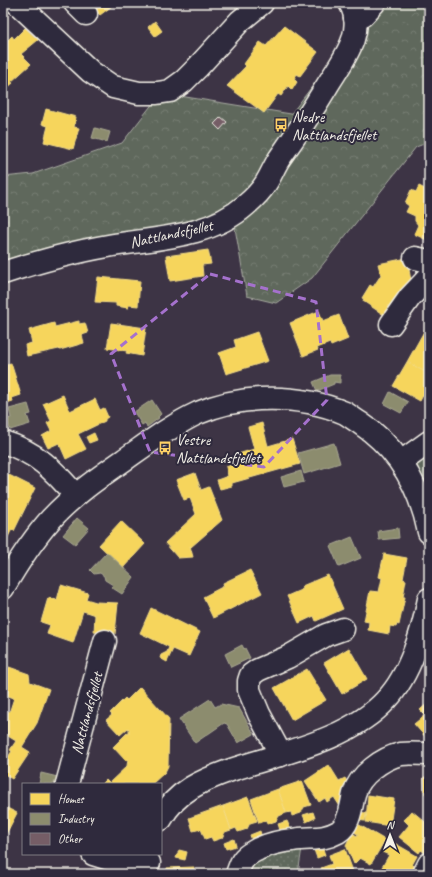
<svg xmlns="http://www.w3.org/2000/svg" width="432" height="877" font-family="Caveat,sans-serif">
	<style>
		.grass { fill: url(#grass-dots); stroke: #a9aca2 }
		.forest { fill: url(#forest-crowns); stroke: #a9aca2 }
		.homes { fill: #f6d55c; stroke: #f5dd86 }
		.industry { fill: #8c8c6e; stroke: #abaa93 }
		.building { fill: #755d66; stroke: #f4f1e8 }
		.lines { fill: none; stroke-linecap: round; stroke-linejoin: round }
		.minor-casing { stroke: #f4f1e8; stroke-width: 25 }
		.minor { stroke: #2f2a3d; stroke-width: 22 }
		.marked { fill: none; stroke: #a571cd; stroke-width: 3; stroke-dasharray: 8 5; stroke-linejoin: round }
		.labels { text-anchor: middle; stroke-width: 4; stroke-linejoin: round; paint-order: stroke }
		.poi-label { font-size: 16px; fill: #f4f1e8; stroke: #2f2a3d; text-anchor: start }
		.street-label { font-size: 16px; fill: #f4f1e8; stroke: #2f2a3d }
	</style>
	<defs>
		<pattern id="grass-dots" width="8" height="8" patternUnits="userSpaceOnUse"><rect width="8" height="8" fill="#5e675b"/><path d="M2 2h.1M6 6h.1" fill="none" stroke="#767d73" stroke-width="1.8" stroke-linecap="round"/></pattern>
		<pattern id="forest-crowns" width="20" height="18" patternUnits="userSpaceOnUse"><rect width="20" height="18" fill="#5e675b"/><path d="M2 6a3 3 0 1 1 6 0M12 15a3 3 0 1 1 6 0" fill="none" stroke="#767d73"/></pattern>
	</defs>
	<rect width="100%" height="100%" fill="#3d3445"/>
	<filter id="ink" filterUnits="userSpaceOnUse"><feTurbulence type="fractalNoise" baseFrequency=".025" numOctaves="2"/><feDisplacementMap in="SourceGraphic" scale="8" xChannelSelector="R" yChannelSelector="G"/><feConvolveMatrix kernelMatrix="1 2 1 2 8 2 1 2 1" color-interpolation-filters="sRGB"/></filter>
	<g filter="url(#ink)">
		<!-- grass -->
		<polygon class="grass" points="303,841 298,874 245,874 249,860"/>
		<!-- forest -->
		<g class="forest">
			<polygon points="376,3 429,3 429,142 416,147 312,278 276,303 247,296 235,228 91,253 3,279 3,177 33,174 122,143 161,93 291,114"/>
			<polygon points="429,450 429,519 411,470"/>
		</g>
		<!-- homes -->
		<g class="homes">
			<polygon points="90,3 116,3 100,15"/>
			<polygon points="155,21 162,31 155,36 148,27"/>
			<polygon points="284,26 318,52 300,76 297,74 294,79 297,82 292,90 288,86 281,96 278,94 264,113 227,86 246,66 244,64 260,42 266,46"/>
			<polygon points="25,28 38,40 21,54 31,64 11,82 13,83 7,88 3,84 3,34 8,40 12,36 14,39"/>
			<polygon points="46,109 76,117 74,127 79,128 73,149 44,142 48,126 42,124"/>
			<polygon points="419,186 429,191 429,241 414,234 418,225 415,221 415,216 406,212 409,206 405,203 411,190 416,192"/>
			<polygon points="208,250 211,264 202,265 203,276 170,281 166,256"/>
			<polygon points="407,258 411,281 387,317 363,301 364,299 362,298 370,285 373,287 381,275 378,264"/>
			<polygon points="98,277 140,281 138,306 129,305 128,308 116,306 116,303 95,302"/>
			<polygon points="319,311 323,321 339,315 348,339 331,346 330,343 317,348 318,350 303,356 290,323"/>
			<polygon points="79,321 79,324 85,323 88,333 82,335 84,343 60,350 59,349 27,356 25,345 32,343 29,330 54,323 55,327"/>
			<polygon points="429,322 429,340 422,335"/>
			<polygon points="111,323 146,328 142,356 126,353 127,351 107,348"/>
			<polygon points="257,332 268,361 226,374 219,353 236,347 234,340"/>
			<polygon points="422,335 429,340 429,374 407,362"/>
			<polygon points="407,362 429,374 429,384 420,401 393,386"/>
			<polygon points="11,363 21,395 12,398 13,401 3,404 3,365"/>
			<polygon points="63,395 70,411 95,399 100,410 104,408 108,417 105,419 105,421 78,434 86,449 66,459 59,443 48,448 42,436 51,431 47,423 51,421 43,404"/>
			<polygon points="262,423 268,446 292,439 300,464 232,483 232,486 220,489 217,480 228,476 226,467 237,463 235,455 254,449 248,427"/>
			<polygon points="94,433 97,440 89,443 86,437"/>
			<polygon points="3,472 35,488 14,531 12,529 7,539 5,538 3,542"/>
			<polygon points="195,473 201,490 209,487 222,520 191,547 190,546 193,557 178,558 165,543 196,514 190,498 184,500 176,480"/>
			<polygon points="121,521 145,544 123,568 99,545"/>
			<polygon points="384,554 407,558 403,579 406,580 403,597 405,597 399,625 397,624 396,627 390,626 389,634 368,630 369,622 364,621 370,591 379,592 382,578 379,577"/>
			<polygon points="250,570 262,593 213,618 203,597 224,586 223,583"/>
			<polygon points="328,575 343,609 316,621 314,616 299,623 287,596 303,589 302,586"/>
			<polygon points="61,585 88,593 86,599 96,602 118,603 115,634 94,632 95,615 83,611 73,643 47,634 50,625 41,622 48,598 57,600"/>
			<polygon points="151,608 200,632 189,656 173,649 167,662 160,658 161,655 167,652 169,647 140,633"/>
			<polygon points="349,648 367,679 342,694 324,663"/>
			<polygon points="9,667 29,674 30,682 49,689 37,723 22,747 30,752 12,779 3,773 3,765 12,751 10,750 16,741 3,733 3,718 10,710 14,698 3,694 3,684"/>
			<polygon points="307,669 326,700 292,720 274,688"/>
			<polygon points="140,687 169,719 168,766 165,772 152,784 102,784 106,780 109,783 127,766 128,759 126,761 113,747 127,733 129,734 129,729 128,728 120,735 106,720 112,715 110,713 125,698 127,700"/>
			<polygon points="429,702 429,741 414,724 425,715 420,710"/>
			<polygon points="329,765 339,781 345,778 351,788 341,808 334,797 327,802 325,798 319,802 305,781"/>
			<polygon points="424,777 429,777 429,794 425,794"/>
			<polygon points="302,781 311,805 304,807 301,813 292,816 291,812 286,813 278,789"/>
			<polygon points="278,789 286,813 279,816 276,821 267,824 266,820 259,823 251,799"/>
			<polygon points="368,795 394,799 390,826 366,822"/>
			<polygon points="248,797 257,821 250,823 247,829 238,832 236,828 231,830 223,806"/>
			<polygon points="3,806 17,813 3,840"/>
			<polygon points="223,806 231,830 225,832 222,838 213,841 211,837 205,839 201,829 193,831 189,818"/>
			<polygon points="412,811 429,825 429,851 427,854 421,850 419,853 399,837 409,825 404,820"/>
			<polygon points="313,812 315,818 306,822 303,815"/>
			<polygon points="357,812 366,813 365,821 356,820"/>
			<polygon points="287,821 292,832 282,836 278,824"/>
			<polygon points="356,823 385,840 371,864 360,858 354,864 346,845 352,833 357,836 358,834 352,831"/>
			<polygon points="260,831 262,838 252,841 250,835"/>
			<polygon points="234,839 236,846 226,849 224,843"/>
			<polygon points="389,840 417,856 412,865 415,866 412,871 416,873 415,874 391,874 381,869 389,855 382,852"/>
			<polygon points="322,846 325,855 317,858 314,850"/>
			<polygon points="345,849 354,874 323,874 321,868 332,864 329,855"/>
			<polygon points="179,850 187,852 185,860 176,858"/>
			<polygon points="194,867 194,871 192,871 192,874 167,874 167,868"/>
			<polygon points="219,870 225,871 225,874 192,874 192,871"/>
		</g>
		<!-- industry -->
		<g class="industry">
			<polygon points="95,128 110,132 107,142 92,138"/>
			<polygon points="330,375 340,375 340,383 334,382 334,384 317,391 313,382"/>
			<polygon points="390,392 408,402 401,413 384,404"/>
			<polygon points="152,400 161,414 158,417 159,418 147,427 145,423 142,425 134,412"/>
			<polygon points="28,404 31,414 27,415 30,424 10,430 7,419 11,418 9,409"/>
			<polygon points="334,443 340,463 304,474 298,453"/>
			<polygon points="301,471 304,482 284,487 281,477"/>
			<polygon points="77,518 89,528 75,544 63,535"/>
			<polygon points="398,528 399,538 379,540 378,531"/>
			<polygon points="352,537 361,558 339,567 330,546"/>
			<polygon points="107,552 134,577 122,594 111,587 113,585 105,580 104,576 100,573 94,574 90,570"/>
			<polygon points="242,645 244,649 245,648 250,658 231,667 225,654"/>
			<polygon points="210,699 215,707 221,704 239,708 254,734 238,743 227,724 224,723 195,743 179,719"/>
			<polygon points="41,773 62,778 61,784 39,784"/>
		</g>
		<!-- building -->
		<polygon class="building" points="221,117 227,122 220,130 214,124"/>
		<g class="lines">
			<!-- minor casing -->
			<g class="minor-casing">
				<g id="minor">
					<polyline points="17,3 91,72 113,87 139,93 157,93 170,91 184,81 197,68 240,21 262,3"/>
					<polyline points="75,3 86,14"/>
					<polyline points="355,18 363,15 374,3"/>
					<polyline points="415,258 429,261"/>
					<path d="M 3,273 C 37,262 73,252 108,246 C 154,238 209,238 246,205 C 253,199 261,191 266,183 C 271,175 274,167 279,159 C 296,135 312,111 327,86 C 342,61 367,32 350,3"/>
					<polyline points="391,324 410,297 429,277"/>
					<path d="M 3,442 C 36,452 54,470 75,495"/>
					<polyline points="401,462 429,442"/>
					<path d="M 3,588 C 17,564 32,540 51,519 C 72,496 98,478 124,460 C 147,444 172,425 198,413 C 242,394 300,394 345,413 C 350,416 355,420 360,423 C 399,449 420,487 429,532"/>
					<polyline points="281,755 259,714 249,690 249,681 251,675 258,670 288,657 326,635 343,629"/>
					<polyline points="67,784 105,641"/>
					<path d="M 161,819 C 176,791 203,780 231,770 C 282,753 350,740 387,699 C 410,675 423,630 429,599"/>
					<polyline points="93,854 109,859 149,863"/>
					<path d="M 237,874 C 239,869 240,864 243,860 C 246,855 253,852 258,849 C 269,844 281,841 293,840 C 310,837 322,841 338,832 C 350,825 351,806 354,794 C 359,775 383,758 401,754 C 410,753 420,754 429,754"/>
					<polyline points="424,874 429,864"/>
				</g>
			</g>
			<!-- minor -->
			<use href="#minor" class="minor"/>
		</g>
	</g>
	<!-- marked area -->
	<path class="marked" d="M 210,274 L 316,302 L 327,400 L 264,467 L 150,452 L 111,354 Z"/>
	<!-- icons -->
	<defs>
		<g id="bus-bare" transform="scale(1.08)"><path d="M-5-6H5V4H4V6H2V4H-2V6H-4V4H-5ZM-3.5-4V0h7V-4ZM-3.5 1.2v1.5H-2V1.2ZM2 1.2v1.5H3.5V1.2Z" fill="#ffd166" stroke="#2f2a3d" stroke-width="2.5" paint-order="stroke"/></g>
	</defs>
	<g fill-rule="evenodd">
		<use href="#bus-bare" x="281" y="125"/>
		<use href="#bus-bare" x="165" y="448"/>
	</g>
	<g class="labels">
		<!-- poi labels -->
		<g class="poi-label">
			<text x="292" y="122">Nedre<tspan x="292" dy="18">Nattlandsfjellet</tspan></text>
			<text x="176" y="445">Vestre<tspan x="176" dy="18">Nattlandsfjellet</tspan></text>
		</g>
		<!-- street labels -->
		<g class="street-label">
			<text transform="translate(171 233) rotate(-12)" y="6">Nattlandsfjellet</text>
			<text transform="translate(86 713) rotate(-75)" y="6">Nattlandsfjellet</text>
		</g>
	</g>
	<!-- margin -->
	<rect width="432" height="877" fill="none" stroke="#2f2a3d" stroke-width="16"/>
	<rect x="8" y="8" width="416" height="861" fill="none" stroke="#f4f1e8" stroke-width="1.5" filter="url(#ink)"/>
	<!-- legend -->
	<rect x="22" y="783" width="140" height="72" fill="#2f2a3d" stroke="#7e7a81"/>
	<rect x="30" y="793" width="20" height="12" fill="#f6d55c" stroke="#7e7a81"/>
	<text x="58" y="803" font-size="12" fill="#f4f1e8">Homes</text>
	<rect x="30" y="813" width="20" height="12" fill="#8c8c6e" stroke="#7e7a81"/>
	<text x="58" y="823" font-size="12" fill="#f4f1e8">Industry</text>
	<rect x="30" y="833" width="20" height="12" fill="#755d66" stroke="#7e7a81"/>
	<text x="58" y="843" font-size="12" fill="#f4f1e8">Other</text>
	<!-- north arrow -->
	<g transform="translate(390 835)" stroke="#2f2a3d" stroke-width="3" paint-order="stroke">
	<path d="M0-3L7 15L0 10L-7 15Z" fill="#f4f1e8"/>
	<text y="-6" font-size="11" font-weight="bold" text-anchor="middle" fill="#f4f1e8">N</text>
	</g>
</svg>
